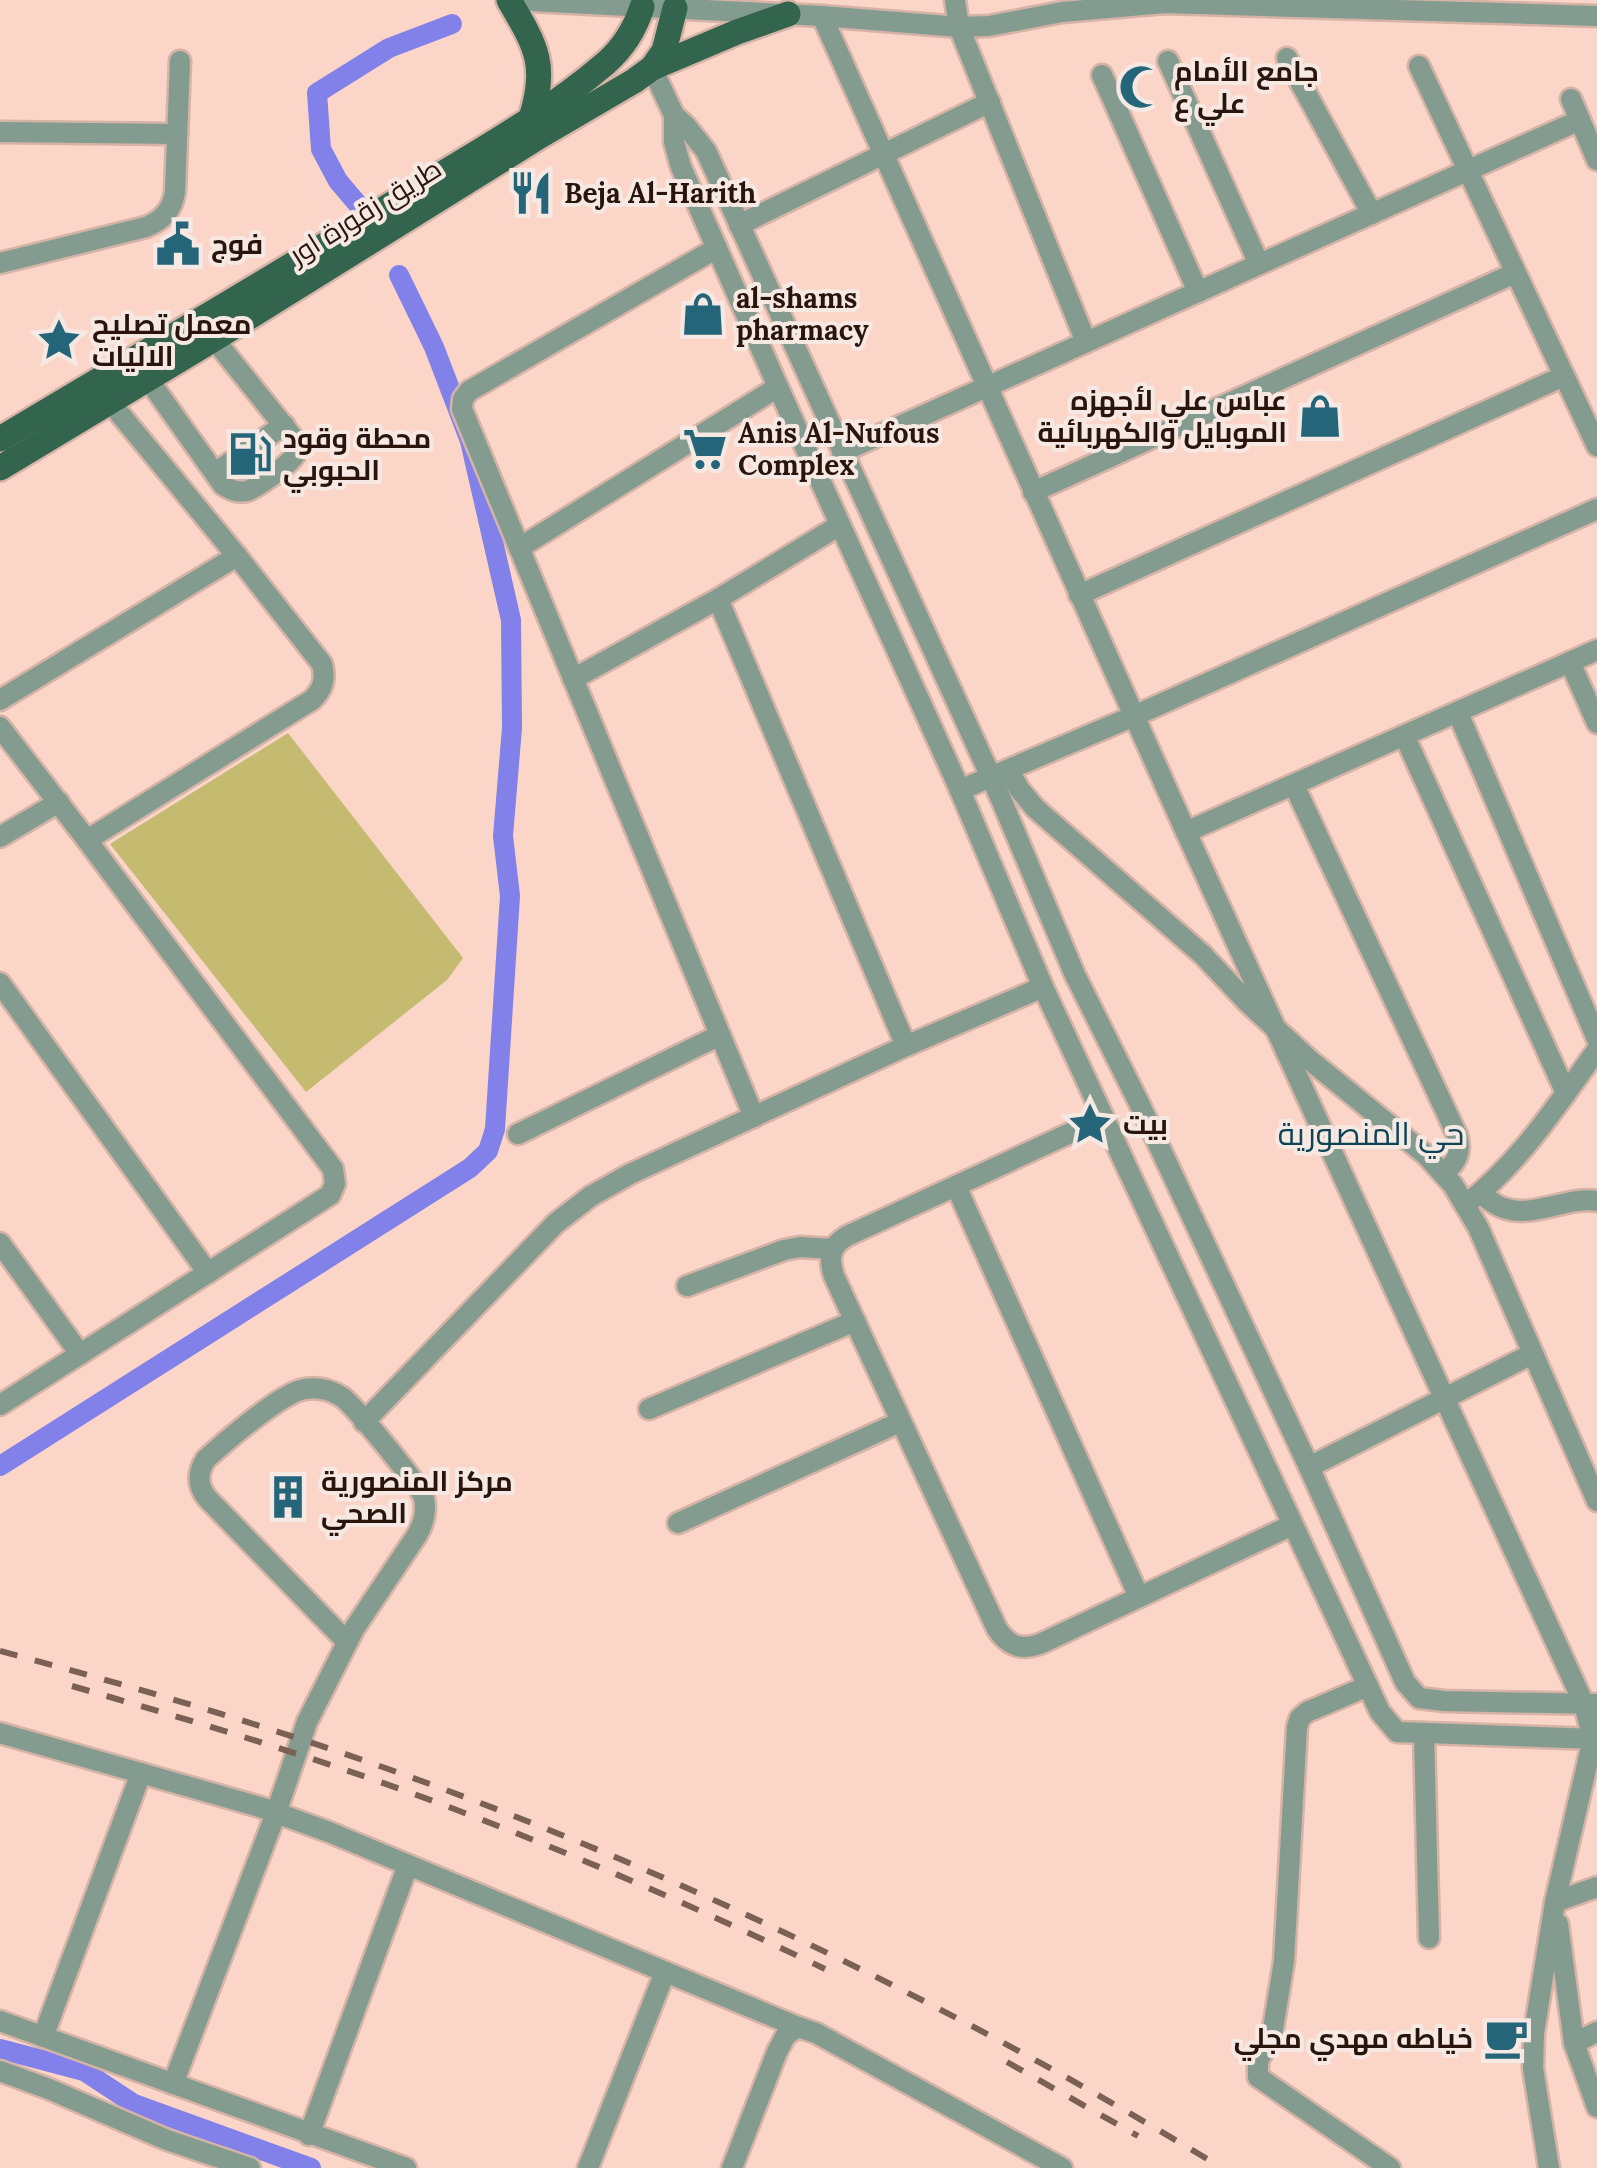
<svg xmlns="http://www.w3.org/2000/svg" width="1597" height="2168" font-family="Lora,Cairo,serif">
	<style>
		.green { fill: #c4ba70 }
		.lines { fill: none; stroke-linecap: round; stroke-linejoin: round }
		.canal { stroke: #8280e9; stroke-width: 20 }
		.minor-casing { stroke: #d5b3a6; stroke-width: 25 }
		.major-casing { stroke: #d5b3a6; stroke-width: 30 }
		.minor { stroke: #839c8f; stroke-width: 20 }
		.major { stroke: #33644d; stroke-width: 25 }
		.rail { stroke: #7b6055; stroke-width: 6; stroke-dasharray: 18 18; stroke-linecap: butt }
		.labels { text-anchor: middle; stroke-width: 8; stroke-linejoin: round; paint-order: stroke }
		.poi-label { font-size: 28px; font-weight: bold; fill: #2a150c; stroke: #f6e9e4; text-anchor: start }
		.street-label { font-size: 28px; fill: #2a150c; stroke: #f6e9e4 }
		.quarter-label { font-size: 32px; fill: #0e4454; stroke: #f6e9e4 }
	</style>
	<rect width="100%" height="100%" fill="#fbd6c8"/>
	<!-- green -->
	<polygon class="green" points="288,733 463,958 447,980 306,1092 110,844"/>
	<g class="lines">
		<!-- canal -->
		<g class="canal">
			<polyline points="361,208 338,181 321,149 317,93 389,48 452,24"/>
			<polyline points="0,1466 470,1168 488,1151 495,1129 510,896 503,836 512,728 511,620 470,441 434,347 399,275"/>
			<polyline points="0,2049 84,2071 134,2104 311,2168"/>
		</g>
		<!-- minor casing -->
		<g class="minor-casing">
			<g id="minor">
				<polyline points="512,0 822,16 959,27 989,26 1062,12 1165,3 1597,16"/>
				<polyline points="955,0 959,27 1086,342"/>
				<polyline points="822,16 1186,832 1584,1704 1593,1739 1555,1902 1534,2033 1533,2068 1549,2168"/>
				<polyline points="1287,58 1372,214"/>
				<polyline points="1168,61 1259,264"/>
				<polyline points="1419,66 1597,446"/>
				<polyline points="652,68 674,115 686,126 706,151 1001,799 1075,975 1139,1103 1309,1467 1405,1682 1419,1698 1444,1701 1595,1704"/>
				<polyline points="1102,75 1198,292"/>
				<polyline points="1571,99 1597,160"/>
				<polyline points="674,115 674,142 681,167 778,387 960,790 1043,987 1380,1712 1397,1732 1597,1739"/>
				<polyline points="0,132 177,134"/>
				<polyline points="739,225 990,102"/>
				<polyline points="717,248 469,391 463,399 462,409 754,1117"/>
				<path d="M 0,263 L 146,227 C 163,220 172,210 175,192 L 180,61"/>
				<path d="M 148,379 L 223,485 C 231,490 237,493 247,491 C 256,488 290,464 294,456 C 297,451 295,445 295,440 L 214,339"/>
				<polyline points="842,452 1580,120"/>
				<polyline points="215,473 284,425"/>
				<polyline points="1033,492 1515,273"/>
				<polyline points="519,548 778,387"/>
				<polyline points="1079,595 1564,376"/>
				<polyline points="718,599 906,1046"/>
				<polyline points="1570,662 1597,723"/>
				<polyline points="573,679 718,599 840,525"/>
				<polyline points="0,700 237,556"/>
				<polyline points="1458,713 1597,1039"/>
				<polyline points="0,727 87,840 333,1169 335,1184 330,1195 0,1405"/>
				<polyline points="1405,737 1566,1093"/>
				<polyline points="1008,770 1020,790 1035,808 1203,955 1247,1002 1311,1061 1426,1155 1453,1185 1478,1227 1597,1501"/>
				<path d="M 1294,785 L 1457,1135 C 1462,1152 1457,1162 1444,1173"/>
				<polyline points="960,790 1134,716 1597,509"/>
				<polyline points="1186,832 1597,650"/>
				<polyline points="0,837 59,802"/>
				<path d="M 87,840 L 312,700 C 323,689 326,679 322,664 L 237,556 L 110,402"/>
				<polyline points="0,983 208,1273"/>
				<path d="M 1103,1118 L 847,1236 C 830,1246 828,1258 834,1276 L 997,1629 C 1009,1647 1022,1651 1042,1643 L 1292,1525"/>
				<polyline points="518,1134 720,1035"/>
				<polyline points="956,1186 1139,1597"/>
				<path d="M 1480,1193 C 1487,1198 1493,1204 1501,1207 C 1532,1220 1566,1196 1597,1201"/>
				<path d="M 1465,1205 C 1519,1164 1557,1105 1597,1050"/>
				<polyline points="0,1243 80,1354"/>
				<polyline points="687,1286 784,1250 800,1247 833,1249"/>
				<polyline points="649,1409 855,1321"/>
				<polyline points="364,1422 556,1223 591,1196 630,1174 906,1046 1043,987"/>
				<polyline points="1309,1467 1532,1354"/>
				<polyline points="678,1523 900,1422"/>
				<polyline points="1368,1686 1307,1712 1300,1718 1297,1727 1284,1961 1272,2035 1258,2061 1258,2077 1390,2168"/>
				<polyline points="0,1733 260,1807 329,1832 798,2027 816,2033 1062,2168"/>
				<polyline points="1424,1733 1429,1938"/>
				<polyline points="1555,1902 1597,1887"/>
				<polyline points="1558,1924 1574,2043 1597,2107"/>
				<polyline points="0,2021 406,2168"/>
				<polyline points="43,2037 141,1773"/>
				<polyline points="1574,2043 1597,2032"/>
				<polyline points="0,2071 49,2089 167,2140 250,2168"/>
				<path d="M 173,2084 L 276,1813 L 307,1722 L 354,1629 L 417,1535 C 424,1523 427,1512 424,1498 C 420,1486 354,1405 342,1397 C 331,1390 318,1387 305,1389 C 282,1392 225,1442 206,1459 C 197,1473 197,1485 207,1498 L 347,1642"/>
				<polyline points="309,2135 408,1865"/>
				<polyline points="588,2168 665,1972"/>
				<polyline points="732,2168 777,2052 786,2035 798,2027"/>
			</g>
		</g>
		<!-- major casing -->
		<g class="major-casing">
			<g id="major">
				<path d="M 509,0 C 536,46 548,65 531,118 L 532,121"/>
				<polyline points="652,68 737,32 788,14"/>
				<path d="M 0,439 C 132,360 266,282 397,201 C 467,158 543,117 606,63 C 624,47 635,29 642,7"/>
				<polyline points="0,468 214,339 540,136 634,81 652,68 664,51 675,8"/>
			</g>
		</g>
		<!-- minor -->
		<use href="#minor" class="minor"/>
		<!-- major -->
		<use href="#major" class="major"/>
		<!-- rail -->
		<g class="rail">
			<path d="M 0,1651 C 131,1686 262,1724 391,1770 C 680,1873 959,2008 1222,2168"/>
			<path d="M 72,1686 C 204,1724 335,1763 462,1812 C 585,1859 707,1912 825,1969"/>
			<polyline points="1007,2062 1138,2136"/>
		</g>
	</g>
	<!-- icons -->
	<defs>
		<g id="mosque-bare" transform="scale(3.45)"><path d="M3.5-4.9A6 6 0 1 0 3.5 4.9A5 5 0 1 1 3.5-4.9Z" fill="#246579" stroke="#f6e9e4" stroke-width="2.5" paint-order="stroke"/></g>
		<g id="restaurant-bare" transform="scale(3.45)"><path d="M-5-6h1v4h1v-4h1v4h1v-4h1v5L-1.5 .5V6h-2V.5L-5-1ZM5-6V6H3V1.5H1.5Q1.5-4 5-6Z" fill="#246579" stroke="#f6e9e4" stroke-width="2.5" paint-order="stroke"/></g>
		<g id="civic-bare" transform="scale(3.45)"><path d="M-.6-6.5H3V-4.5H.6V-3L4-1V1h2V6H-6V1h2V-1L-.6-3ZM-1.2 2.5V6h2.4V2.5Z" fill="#246579" stroke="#f6e9e4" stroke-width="2.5" paint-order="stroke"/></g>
		<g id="shop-bare" transform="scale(3.45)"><path d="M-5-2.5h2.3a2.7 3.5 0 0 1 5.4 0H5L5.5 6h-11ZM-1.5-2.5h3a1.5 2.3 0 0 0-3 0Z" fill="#246579" stroke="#f6e9e4" stroke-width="2.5" paint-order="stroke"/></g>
		<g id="sight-bare" transform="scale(3.45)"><path d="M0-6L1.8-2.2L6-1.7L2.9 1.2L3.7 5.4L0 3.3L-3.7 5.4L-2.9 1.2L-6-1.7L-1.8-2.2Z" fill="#246579" stroke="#f6e9e4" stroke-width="2.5" paint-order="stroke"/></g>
		<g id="supermarket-bare" transform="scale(3.45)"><path d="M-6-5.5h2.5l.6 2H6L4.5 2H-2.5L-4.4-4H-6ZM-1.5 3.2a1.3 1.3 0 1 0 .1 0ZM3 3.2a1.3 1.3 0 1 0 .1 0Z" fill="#246579" stroke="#f6e9e4" stroke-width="2.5" paint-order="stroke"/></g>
		<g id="fuel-bare" transform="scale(3.45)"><path d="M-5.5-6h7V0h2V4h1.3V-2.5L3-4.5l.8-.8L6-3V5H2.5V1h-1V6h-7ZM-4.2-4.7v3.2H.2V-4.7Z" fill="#246579" stroke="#f6e9e4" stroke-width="2.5" paint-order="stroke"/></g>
		<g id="building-bare" transform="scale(3.45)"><path d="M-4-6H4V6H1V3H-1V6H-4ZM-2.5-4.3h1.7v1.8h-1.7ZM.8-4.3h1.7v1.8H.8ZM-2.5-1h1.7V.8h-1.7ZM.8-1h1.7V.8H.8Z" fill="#246579" stroke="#f6e9e4" stroke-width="2.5" paint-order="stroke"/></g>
		<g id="cafe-bare" transform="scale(3.45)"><path d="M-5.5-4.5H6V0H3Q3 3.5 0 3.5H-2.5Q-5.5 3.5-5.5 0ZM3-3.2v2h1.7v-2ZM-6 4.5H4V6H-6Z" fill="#246579" stroke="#f6e9e4" stroke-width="2.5" paint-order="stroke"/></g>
	</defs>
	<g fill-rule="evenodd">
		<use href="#mosque-bare" x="1141" y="87"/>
		<use href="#restaurant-bare" x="531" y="193"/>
		<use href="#civic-bare" x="178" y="244"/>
		<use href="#shop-bare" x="703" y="314"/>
		<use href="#sight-bare" x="59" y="340"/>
		<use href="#shop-bare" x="1320" y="416"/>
		<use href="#supermarket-bare" x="705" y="449"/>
		<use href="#fuel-bare" x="250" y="454"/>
		<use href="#sight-bare" x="1090" y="1124"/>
		<use href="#building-bare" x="288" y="1497"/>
		<use href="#cafe-bare" x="1506" y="2038"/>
	</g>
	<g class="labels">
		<!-- poi labels -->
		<g class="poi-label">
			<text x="1174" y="81">جامع الأمام<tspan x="1174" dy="32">علي ع</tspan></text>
			<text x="564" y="203">Beja Al-Harith</text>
			<text x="211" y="254">فوج</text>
			<text x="736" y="308">al-shams<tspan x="736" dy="32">pharmacy</tspan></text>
			<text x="92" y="334">معمل تصليح<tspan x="92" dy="32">الاليات</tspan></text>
			<text x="1287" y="410" text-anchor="end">عباس علي لأجهزه<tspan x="1287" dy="32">الموبايل والكهربائية</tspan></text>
			<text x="738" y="443">Anis Al-Nufous<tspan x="738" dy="32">Complex</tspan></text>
			<text x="283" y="448">محطة وقود<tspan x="283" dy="32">الحبوبي</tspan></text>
			<text x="1123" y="1134">بيت</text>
			<text x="321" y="1491">مركز المنصورية<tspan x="321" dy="32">الصحي</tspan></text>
			<text x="1473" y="2048" text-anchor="end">خياطه مهدي مجلي</text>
		</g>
		<!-- street labels -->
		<g class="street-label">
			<text transform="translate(365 211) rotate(-32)" y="10">طريق زقورة اور</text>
		</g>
		<!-- quarter labels -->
		<g class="quarter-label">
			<text x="1371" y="1145">حي المنصورية</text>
		</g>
	</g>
</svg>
